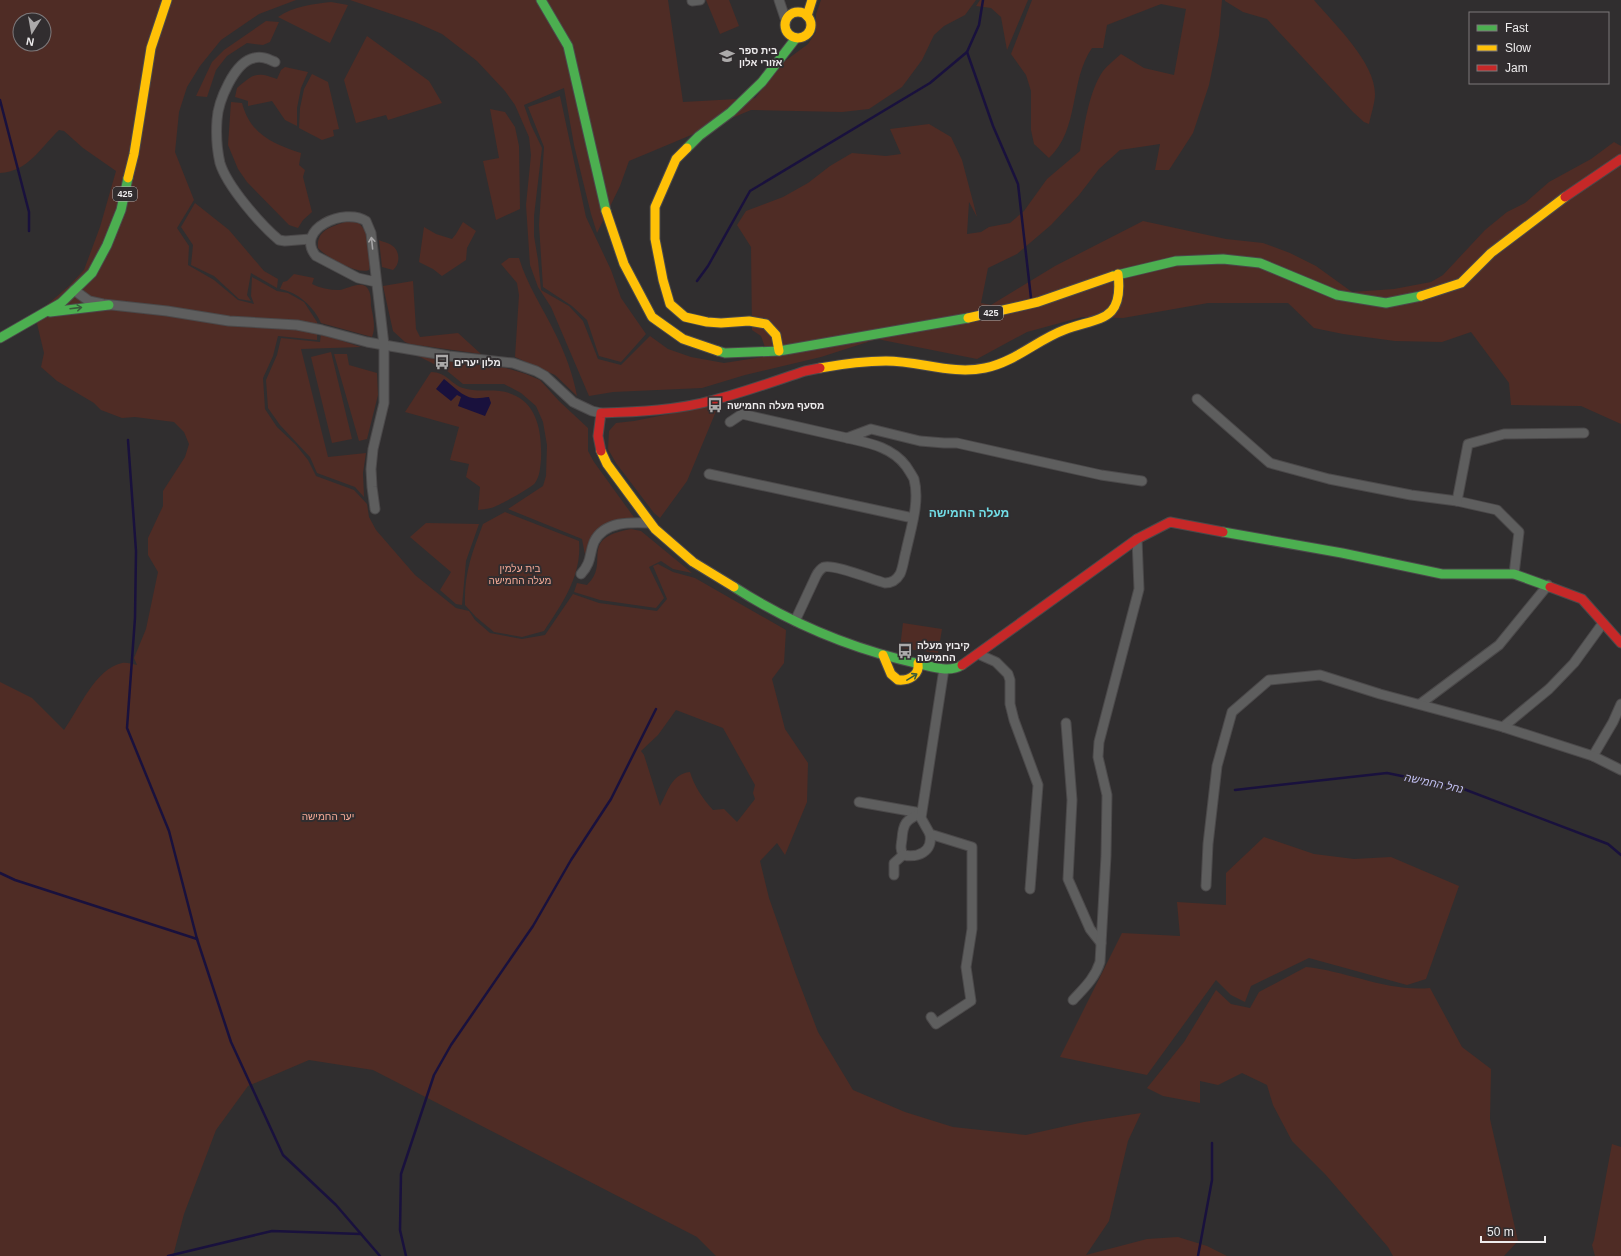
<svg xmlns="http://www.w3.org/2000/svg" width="1621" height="1256" font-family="Arial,'Noto Sans Hebrew',sans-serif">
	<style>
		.green { fill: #4f2c25; fill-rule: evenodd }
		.water { fill: #19113d }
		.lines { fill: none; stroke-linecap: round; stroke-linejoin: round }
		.stream { stroke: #19113d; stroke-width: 2.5 }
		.street-casing { stroke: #4b494a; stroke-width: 11 }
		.fast-casing { stroke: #4b494a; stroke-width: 11 }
		.slow-casing { stroke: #4b494a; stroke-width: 11 }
		.jam-casing { stroke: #4b494a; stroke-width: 11 }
		.street { stroke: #5e5e5e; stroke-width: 9 }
		.fast { stroke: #4caf50; stroke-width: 9 }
		.slow { stroke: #ffc107; stroke-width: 9 }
		.jam { stroke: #c62828; stroke-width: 9 }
		.oneway { stroke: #a6a5a6 }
		.oneway2 { stroke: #3a5a3b }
		.labels { text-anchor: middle; stroke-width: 4; stroke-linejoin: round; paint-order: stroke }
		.shield { fill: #312d2f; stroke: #b5b3b4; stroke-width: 1 }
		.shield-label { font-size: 9px; font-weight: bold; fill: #eeeced }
		.poi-label { font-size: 10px; font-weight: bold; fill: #eeeced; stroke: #312d2f; text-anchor: start }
		.park-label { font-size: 10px; fill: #f6ab98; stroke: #312d2f }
		.water-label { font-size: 11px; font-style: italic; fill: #c1c0f2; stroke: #312d2f }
		.quarter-label { font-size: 12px; font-weight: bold; fill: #72dee8; stroke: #312d2f }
	</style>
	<rect width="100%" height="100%" fill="#302e2f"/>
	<!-- green -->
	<g class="green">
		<path d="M 0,0 L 296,0 L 259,14 L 221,40 L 200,66 L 187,87 L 179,112 L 175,152 L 194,200 L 177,228 L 189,246 L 188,265 L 214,280 L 238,300 L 254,304 L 251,296 L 252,277 L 277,291 L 288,293 L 304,302 L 317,322 L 317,340 L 278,336 L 273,356 L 263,378 L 265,409 L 277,427 L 296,445 L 308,460 L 316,476 L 354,490 L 367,504 L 369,517 L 376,530 L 415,575 L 456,608 L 469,611 L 475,620 L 490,633 L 522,639 L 545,635 L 573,594 L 599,603 L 657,611 L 667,599 L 653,566 L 658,564 L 673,572 L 695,578 L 786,630 L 784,663 L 772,679 L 785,729 L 808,763 L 807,802 L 785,855 L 777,843 L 760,861 L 769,898 L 795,972 L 818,1032 L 853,1090 L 905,1112 L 953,1127 L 1026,1135 L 1084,1122 L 1141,1113 L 1128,1141 L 1109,1221 L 1086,1255 L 1147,1239 L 1178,1237 L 1207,1246 L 1227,1256 L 716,1256 L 697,1237 L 373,1070 L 309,1060 L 248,1086 L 216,1130 L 184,1214 L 173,1256 L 0,1256 L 0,682 L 32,698 L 64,730 C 79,709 95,669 122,663 C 126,662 132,664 137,665 L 134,658 L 146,629 L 158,572 L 148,555 L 148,538 L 163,506 L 163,491 L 185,457 L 189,444 L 184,432 L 174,422 L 135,417 L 122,418 L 101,410 L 94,403 L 57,381 L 41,367 L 44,353 L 35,315 L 69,286 L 84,270 L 100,227 L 116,171 L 83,148 L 64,131 L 59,130 C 41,147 28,172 0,173 ZM 20,20 L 44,20 L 44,44 L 20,44 ZM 676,710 L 723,728 L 755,785 L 753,793 L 755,799 L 737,822 L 724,809 L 713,810 C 703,799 694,786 690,772 C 671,774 668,792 660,806 L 644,755 L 641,751 L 658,735 Z"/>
		<path d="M 350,0 L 668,0 L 683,102 L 755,98 L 785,61 L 808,44 L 816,32 L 816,14 L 821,0 L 976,0 L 965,15 L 944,26 L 934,35 L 922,60 L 902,87 L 869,109 L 842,112 L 751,110 L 629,161 L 620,186 L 597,233 L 591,214 L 574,145 L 564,88 L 524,105 L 531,125 L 542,148 L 534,216 L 534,236 L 538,260 L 541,290 L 569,306 L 583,321 L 598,359 L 621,365 L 650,336 L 668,349 L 691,357 L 724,363 L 768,356 L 761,336 L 752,330 L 751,247 L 737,225 L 746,211 L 783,197 L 808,183 L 830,166 L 852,153 L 886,156 L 901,154 L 890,129 L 929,124 L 951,137 L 962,160 L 977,217 L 969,202 L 967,234 L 981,232 L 989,227 L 1010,223 L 1024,211 L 1047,179 L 1080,151 C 1084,127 1089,91 1103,71 C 1108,65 1115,59 1121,54 L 1144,68 L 1174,75 L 1186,9 L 1161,4 L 1107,25 L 1103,48 L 1092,48 C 1069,81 1080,129 1049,158 L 1034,144 L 1031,130 L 1031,91 L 1026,75 L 1011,54 L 1032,0 L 1222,0 L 1219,36 L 1209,85 L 1193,133 L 1169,170 L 1155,170 L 1160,144 L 1120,150 L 1099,169 L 1079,195 L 1051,225 L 1017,254 L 988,268 L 981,303 L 991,305 L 1055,266 L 1143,221 L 1226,239 L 1263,243 L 1290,253 L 1316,266 L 1352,292 L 1394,289 L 1431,282 L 1443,275 L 1485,230 L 1507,212 L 1525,203 L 1549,182 L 1591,159 L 1614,142 L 1621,146 L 1621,424 L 1581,406 L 1511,405 L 1509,383 L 1471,332 L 1442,342 L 1395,341 L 1343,334 L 1314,328 L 1288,303 L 1208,303 L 1123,318 L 1082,317 L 1027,332 L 977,359 L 877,339 L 821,357 L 745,375 L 702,388 L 613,392 L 589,396 L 551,307 L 538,287 L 530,265 L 526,205 L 531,155 L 529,137 L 515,105 L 505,91 L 477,61 L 442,34 L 415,22 Z"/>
		<polygon points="706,0 729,0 739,26 720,34"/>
		<polygon points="980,0 1028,0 1007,50 1001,17 991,8 976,6"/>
		<path d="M 1225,0 L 1314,0 C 1334,24 1375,62 1375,94 C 1375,103 1371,114 1369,124 L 1364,122 L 1353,112 L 1267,19 L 1243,12 L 1225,1 Z"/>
		<path d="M 331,2 L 348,5 L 330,43 L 278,17 C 294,6 313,4 331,2 Z"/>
		<polygon points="266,21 279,22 270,42 263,45 247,43 227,56 216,70 207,97 196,96 212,62 224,50"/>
		<polygon points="367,36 429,81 442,103 388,120 386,115 356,123 344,80"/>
		<path d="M 285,67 L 308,72 L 301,88 L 297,108 L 297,126 L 285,120 L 272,101 L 248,106 L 248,101 L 235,97 L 237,88 C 254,74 256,71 277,79 L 281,70 Z"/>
		<polygon points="312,74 328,82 339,129 333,130 334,136 322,140 299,128 300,108 304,89"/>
		<polygon points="560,96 586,217 611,270 621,298 646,334 621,362 599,356 587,320 572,306 543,287 539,225 544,147 528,107"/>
		<path d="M 231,102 L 242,103 C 250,134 273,144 301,153 L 299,165 L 305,170 L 303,177 L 312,212 L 303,220 L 298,228 L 289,225 L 247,182 L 238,169 L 228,145 Z"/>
		<polygon points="490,109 505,112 515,127 519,146 520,209 496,220 483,161 499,158"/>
		<polygon points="195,203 229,230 264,271 278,279 277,288 251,273 247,295 251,301 239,299 214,276 191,265 193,245 181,227"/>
		<path d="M 348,221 L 359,223 L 367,233 L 370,265 L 369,270 C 357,275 326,257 318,248 C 316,229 334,226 348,221 Z"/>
		<polygon points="463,222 476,231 467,248 466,260 442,276 433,269 419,262 424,227 436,234 452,239 456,234"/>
		<path d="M 379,240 C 383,242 390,243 394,247 C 400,253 400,265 393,270 L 382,267 Z"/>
		<path d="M 509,258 L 519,258 C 527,285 543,308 555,333 C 565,353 573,374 577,396 L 555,375 L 515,357 L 519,295 L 517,283 L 501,264 Z"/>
		<path d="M 294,274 L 314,278 L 312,284 C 320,288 329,290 339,290 C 348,289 364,278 369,291 C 371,295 371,302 371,306 C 373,317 376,327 372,337 L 321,323 C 314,307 298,292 280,289 L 283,282 L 287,281 Z"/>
		<polygon points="413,281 416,329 420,337 458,333 481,354 410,344 405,342 393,331 383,286"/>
		<polygon points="321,334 361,347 301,349 328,457 366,453 363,473 364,497 355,487 317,473 310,457 280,425 268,408 266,380 277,355 281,338 320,342"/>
		<polygon points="331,352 352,439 332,443 311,357"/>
		<polygon points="334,354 347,354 349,365 377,373 378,395 367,439 359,441"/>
		<polygon points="416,355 506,368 526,374 540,380 559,401 588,428 588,451 594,462 636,520 602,528 593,534 586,560 582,539 508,509 543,486 546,476 547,445 543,422 536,406 521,393 504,384 463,384 446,370"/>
		<path d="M 431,372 C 447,372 450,384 463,388 C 480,394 498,386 516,396 C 539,407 542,437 541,460 C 540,468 540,476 535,483 C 531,488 503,503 496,506 C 491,509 484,509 478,510 L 480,487 L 466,477 L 469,464 L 450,460 L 459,427 L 405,412 Z"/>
		<polygon points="719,404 687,481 660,518 654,513 616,463 608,449 609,431 616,423 634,421"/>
		<path d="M 505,512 L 579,541 C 582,576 562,604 544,631 L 522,637 L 494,632 L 476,617 L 465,605 C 464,573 472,553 483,524 Z"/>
		<polygon points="426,523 479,524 466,561 462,605 456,604 440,590 451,572 410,537"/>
		<path d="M 631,529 L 641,531 L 692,573 L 673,569 L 661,561 L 649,567 L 664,598 L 656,608 L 600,600 L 574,592 L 577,583 L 587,585 C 612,562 576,539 631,529 Z"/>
		<polygon points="903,623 942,629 938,653 900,648"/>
		<polygon points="1264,837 1314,854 1354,859 1391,857 1459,886 1426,979 1407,985 1309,958 1251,986 1245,1002 1231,995 1216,980 1147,1075 1060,1057 1122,933 1180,936 1177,902 1226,905 1226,873"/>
		<path d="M 1306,967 C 1347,971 1387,992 1430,988 L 1462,1047 L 1491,1069 L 1490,1119 L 1518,1241 L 1504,1256 L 1393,1256 L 1388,1247 L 1325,1174 L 1292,1141 L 1273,1105 L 1267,1085 L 1242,1073 L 1218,1085 L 1200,1081 L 1200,1103 L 1163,1096 L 1147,1088 L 1184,1042 L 1216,990 L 1231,1004 L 1250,1008 L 1259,992 Z"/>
		<polygon points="1612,1144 1621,1147 1621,1256 1595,1256 1592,1245 1594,1240"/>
	</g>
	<!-- water -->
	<path class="water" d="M 444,379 C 453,386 463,397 473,398 C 479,399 484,397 489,397 L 491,403 L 485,416 L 458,406 L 461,397 L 457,395 L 451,401 L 436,389 Z"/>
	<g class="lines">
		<!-- stream -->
		<g class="stream">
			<polyline points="967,52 993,126 1018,184 1031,298"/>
			<polyline points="0,100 29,212 29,231"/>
			<polyline points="697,281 708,266 750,191 930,83 967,52 979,25 983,0"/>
			<polyline points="128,440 136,551 135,618 127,728 169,831 197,939 231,1042 283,1155 336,1205 380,1256"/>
			<polyline points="1235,790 1387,773 1461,788 1608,844 1621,855"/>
			<polyline points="0,873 15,880 197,939"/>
			<polyline points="168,1256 272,1231 361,1234"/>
			<polyline points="406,1256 400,1230 401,1174 434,1075 451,1045 533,926 571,860 611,799 656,709"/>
			<polyline points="1198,1256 1212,1180 1212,1143"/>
		</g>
		<!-- street casing -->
		<g class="street-casing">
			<g id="street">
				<polyline points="779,0 786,21"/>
				<polyline points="692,1 700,0"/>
				<path d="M 275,62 C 268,59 262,56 254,58 C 234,62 218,102 217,120 C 216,134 217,150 220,163 C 227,186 260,224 279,240 L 285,241 L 310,239"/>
				<polyline points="74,290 89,301 103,304 167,311 229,321 297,325 322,330 367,342 384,345 449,356 513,363 536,371 545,376 573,402 592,411 601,413"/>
				<polyline points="1197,399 1270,463 1329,479 1411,495 1457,501 1497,510 1519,532 1514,574"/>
				<polyline points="730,422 742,414 847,438"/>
				<polyline points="709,474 913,518"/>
				<polyline points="1457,501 1468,444 1504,434 1584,433"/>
				<path d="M 375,509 L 372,487 L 371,469 L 373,449 L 384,403 L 384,345 L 371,233 L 366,221 C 345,207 294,229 316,256 L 358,278 L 376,282"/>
				<path d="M 581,574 C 592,562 589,554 594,542 C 604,521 631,522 650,523"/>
				<path d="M 795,621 L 816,576 C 818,572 820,569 824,567 C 835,564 873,580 885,583 C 891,583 896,581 900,574 C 903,568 904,558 906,551 C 911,528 920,502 914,479 C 912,475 908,469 906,466 C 892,447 869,443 847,438 L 871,429 L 920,441 L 944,443 L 957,443 L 1101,475 L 1142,481"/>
				<polyline points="978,654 996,662 1008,674 1010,680 1010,704 1014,720 1038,785 1030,889"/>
				<polyline points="1420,704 1499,645 1548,585"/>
				<polyline points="1066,723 1072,800 1068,879 1090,929 1101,943"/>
				<polyline points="1503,727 1549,689 1574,663 1603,623"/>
				<polyline points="1593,756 1613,722 1621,704"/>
				<polyline points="859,802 921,813"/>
				<path d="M 921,813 C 906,820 903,823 902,839 C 901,846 900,848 903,855 C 918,858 933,852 930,834"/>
				<polyline points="894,875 894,863 903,855"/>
				<polyline points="1206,886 1208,844 1217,766 1232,712 1269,680 1320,675 1380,694 1503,727 1593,756 1621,770"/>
				<path d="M 1073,1000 C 1084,988 1095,978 1100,962 L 1106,856 L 1107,795 L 1098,757 L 1099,742 L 1139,589 L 1137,539"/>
				<polyline points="931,1017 936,1024 971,1001 966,967 972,929 972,847 930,834 921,818 944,669"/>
			</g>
		</g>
		<!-- fast casing -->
		<g class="fast-casing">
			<g id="fast">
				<polyline points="541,0 568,46 606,211"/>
				<polyline points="687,148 699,136 731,112 762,82 796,38"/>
				<polyline points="1113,276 1176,261 1223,259 1260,263 1337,295 1386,303 1421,296"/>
				<polyline points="50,312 109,305"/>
				<polyline points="0,338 61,303 92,273 107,245 121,210 128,178"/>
				<polyline points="718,351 725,353 779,351 968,318"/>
				<polyline points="1223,532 1342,553 1442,574 1514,574 1550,587"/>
				<path d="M 734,587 C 790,623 855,650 920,664 C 933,667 950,673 962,665"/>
			</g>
		</g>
		<!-- slow casing -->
		<g class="slow-casing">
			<g id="slow">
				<circle cx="798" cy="25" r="13"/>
				<polyline points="807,16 812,0"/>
				<polyline points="687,148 676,159 655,207 655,239 663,280 670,304 685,317 707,322 721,323 749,321 766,324 776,335 779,351"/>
				<polyline points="128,178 134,154 151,48 167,0"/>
				<polyline points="606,211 624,264 652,317 683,339 718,351"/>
				<polyline points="1421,296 1461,283 1491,253 1565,197"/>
				<polyline points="968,318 1038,302 1113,276"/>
				<path d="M 820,368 C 842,364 864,361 886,361 C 920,361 952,375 985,368 C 1015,362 1037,340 1064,330 C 1098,317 1124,323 1118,274"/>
				<polyline points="601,451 607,464 655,529 693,562 734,587"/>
				<path d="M 883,655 L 891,674 L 898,680 C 909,681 920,675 918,663"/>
			</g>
		</g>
		<!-- jam casing -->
		<g class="jam-casing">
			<g id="jam">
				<polyline points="1565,197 1621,159"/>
				<path d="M 601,451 L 598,436 L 601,413 C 638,412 678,410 714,400 C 745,392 775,381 805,371 L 820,368"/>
				<polyline points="1550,587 1582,599 1621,643"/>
				<polyline points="962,665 1137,539 1170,522 1223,532"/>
			</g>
		</g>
		<!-- street -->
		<use href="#street" class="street"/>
		<!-- fast -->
		<use href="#fast" class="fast"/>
		<!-- slow -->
		<use href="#slow" class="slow"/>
		<!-- jam -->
		<use href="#jam" class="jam"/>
	</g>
	<!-- one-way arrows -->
	<defs><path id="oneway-shaft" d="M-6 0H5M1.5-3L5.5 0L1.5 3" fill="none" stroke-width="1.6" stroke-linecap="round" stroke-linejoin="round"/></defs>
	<use class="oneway" href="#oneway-shaft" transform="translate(372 243) rotate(-96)"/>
	<g class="oneway2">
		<use href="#oneway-shaft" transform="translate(76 308) rotate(-7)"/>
		<use href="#oneway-shaft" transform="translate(912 677) rotate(-31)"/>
	</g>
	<!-- icons -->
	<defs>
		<g id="school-bare" transform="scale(1.2)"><path d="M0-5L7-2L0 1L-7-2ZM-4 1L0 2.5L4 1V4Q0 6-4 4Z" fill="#acaaaa" stroke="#312d2f" stroke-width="2.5" paint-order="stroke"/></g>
		<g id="bus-bare" transform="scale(1.2)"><path d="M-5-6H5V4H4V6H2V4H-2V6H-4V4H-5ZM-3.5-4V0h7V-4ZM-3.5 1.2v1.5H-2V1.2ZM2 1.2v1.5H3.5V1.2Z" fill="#acaaaa" stroke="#312d2f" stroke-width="2.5" paint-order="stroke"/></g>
	</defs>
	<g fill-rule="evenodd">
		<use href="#school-bare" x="727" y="56"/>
		<use href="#bus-bare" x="442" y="362"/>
		<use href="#bus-bare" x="715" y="405"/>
		<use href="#bus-bare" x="905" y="651"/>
	</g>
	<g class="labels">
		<!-- shield labels -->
		<g class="shield">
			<rect x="113" y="187" width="24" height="14" rx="3"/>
			<rect x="979" y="306" width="24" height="14" rx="3"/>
		</g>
		<g class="shield-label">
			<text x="125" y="197">425</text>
			<text x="991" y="316">425</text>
		</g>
		<!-- poi labels -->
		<g class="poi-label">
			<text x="739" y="54">בית ספר<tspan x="739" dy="12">אזורי אלון</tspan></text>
			<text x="454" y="366">מלון יערים</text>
			<text x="727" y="409">מסעף מעלה החמישה</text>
			<text x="917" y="649">קיבוץ מעלה<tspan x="917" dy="12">החמישה</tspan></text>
		</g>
		<!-- park labels -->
		<g class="park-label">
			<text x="520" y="572">בית עלמין<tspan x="520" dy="12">מעלה החמישה</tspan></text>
			<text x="328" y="820">יער החמישה</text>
		</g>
		<!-- water labels -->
		<g class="water-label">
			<text transform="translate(1434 783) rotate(12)" y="4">נחל החמישה</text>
		</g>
		<!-- quarter labels -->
		<g class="quarter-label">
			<text x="969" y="517">מעלה החמישה</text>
		</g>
	</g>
	<!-- legend -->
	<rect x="1469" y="12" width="140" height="72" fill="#312d2f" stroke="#7d797b"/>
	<rect x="1477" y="25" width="20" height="6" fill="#4caf50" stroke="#7d797b"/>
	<text x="1505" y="32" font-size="12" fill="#eeeced">Fast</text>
	<rect x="1477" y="45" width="20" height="6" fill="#ffc107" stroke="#7d797b"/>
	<text x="1505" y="52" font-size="12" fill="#eeeced">Slow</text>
	<rect x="1477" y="65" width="20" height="6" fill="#c62828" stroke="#7d797b"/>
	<text x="1505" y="72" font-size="12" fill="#eeeced">Jam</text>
	<!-- north arrow -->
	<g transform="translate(32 32) rotate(191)"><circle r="19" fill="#312d2f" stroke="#7d797b"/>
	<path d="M0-3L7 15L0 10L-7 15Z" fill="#acaaaa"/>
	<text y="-6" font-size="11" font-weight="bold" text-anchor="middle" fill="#eeeced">N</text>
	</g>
	<!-- scale -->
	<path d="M1481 1236v6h64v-6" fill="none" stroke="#eeeced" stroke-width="2"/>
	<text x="1487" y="1236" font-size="12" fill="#eeeced" stroke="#312d2f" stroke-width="3" paint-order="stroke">50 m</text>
</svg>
